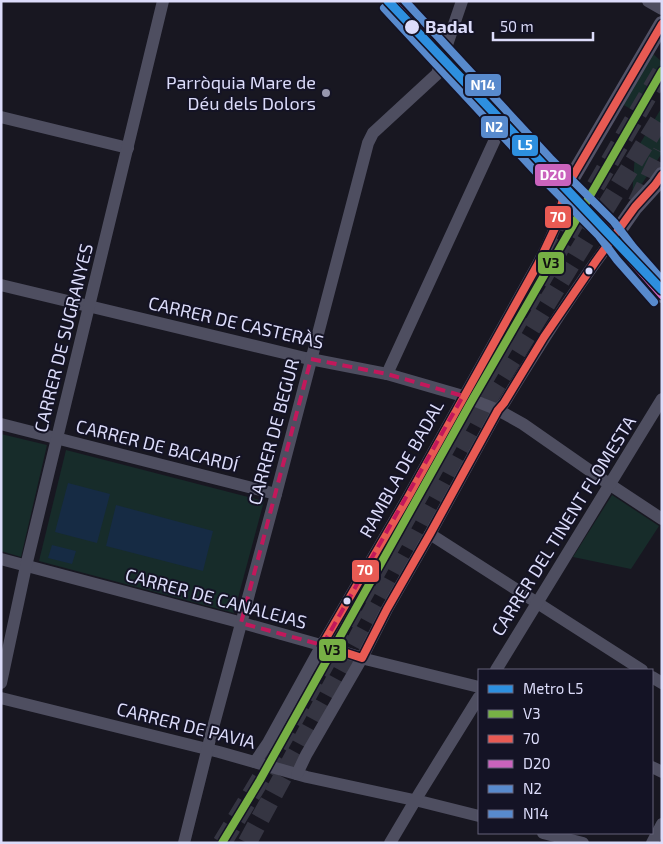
<svg xmlns="http://www.w3.org/2000/svg" width="663" height="844" font-family="'Exo 2',sans-serif">
	<style>
		.green { fill: #172c2a }
		.water { fill: #162b44 }
		.lines { fill: none; stroke-linecap: round; stroke-linejoin: round }
		.primary-tunnel { stroke: #353542; stroke-width: 19; stroke-dasharray: 19 9; stroke-linecap: butt }
		.street { stroke: #4e4e60; stroke-width: 12 }
		.secondary { stroke: #525266; stroke-width: 16 }
		.bus-1-casing { stroke: #141325; stroke-width: 11 }
		.bus-2-casing { stroke: #141325; stroke-width: 11 }
		.bus-3-casing { stroke: #141325; stroke-width: 11 }
		.bus-4-casing { stroke: #141325; stroke-width: 11 }
		.bus-5-casing { stroke: #141325; stroke-width: 11 }
		.bus-1 { stroke: #77b045; stroke-width: 8 }
		.bus-2 { stroke: #e85a53; stroke-width: 8 }
		.bus-3 { stroke: #ca63bd; stroke-width: 8 }
		.bus-4 { stroke: #588acd; stroke-width: 8 }
		.bus-5 { stroke: #588acd; stroke-width: 8 }
		.metro-1-casing { stroke: #141325; stroke-width: 12 }
		.metro-1 { stroke: #2d8fdf; stroke-width: 9 }
		.marked { fill: none; stroke: #c2185b; stroke-width: 4; stroke-dasharray: 10 6; stroke-linejoin: round }
		.stop-dot { fill: #dcdcfa; stroke: #141325; stroke-width: 2 }
		.poi-dot { fill: #9797ae; stroke: #141325; stroke-width: 2 }
		.labels { text-anchor: middle; stroke-width: 4; stroke-linejoin: round; paint-order: stroke }
		.stop-label { font-size: 18px; font-weight: bold; fill: #dcdcfa; stroke: #141325; text-anchor: start }
		.poi-label { font-size: 18px; fill: #dcdcfa; stroke: #141325; text-anchor: end }
		.street-label { font-size: 18px; fill: #dcdcfa; stroke: #141325 }
		.line-badge { stroke: #141325; stroke-width: 2 }
		.badge-label { font-size: 14px; text-anchor: middle; font-weight: bold; fill: #fff }
		.pale-badge-label { font-size: 14px; text-anchor: middle; font-weight: bold; fill: #111 }
	</style>
	<rect width="100%" height="100%" fill="#181721"/>
	<!-- green -->
	<g class="green">
		<polygon points="652,53 662,62 662,79 641,115 622,104"/>
		<polygon points="662,107 662,153 632,199 635,152"/>
		<polygon points="1,434 47,445 21,557 1,551"/>
		<polygon points="66,450 264,501 234,613 39,561"/>
		<polygon points="612,495 659,526 631,569 573,557"/>
	</g>
	<!-- water -->
	<g class="water">
		<polygon points="68,483 110,494 97,543 55,532"/>
		<polygon points="116,505 213,531 203,571 106,546"/>
		<polygon points="52,545 76,551 72,564 48,558"/>
	</g>
	<g class="lines">
		<!-- primary-tunnel -->
		<g class="primary-tunnel">
			<polyline points="637,203 662,152"/>
			<polyline points="222,843 260,780 471,402 662,71"/>
			<polyline points="247,843 481,410 662,116"/>
		</g>
		<!-- street -->
		<g class="street">
			<polyline points="648,1 662,9"/>
			<polyline points="1,117 128,148"/>
			<polyline points="1,285 305,358 387,374 463,396 498,410 523,424 609,484 662,519"/>
			<polyline points="387,374 503,122"/>
			<polyline points="1,424 276,494"/>
			<polyline points="430,534 642,670"/>
			<polyline points="1,559 235,621 317,644 369,660 479,687"/>
			<polyline points="496,670 662,399"/>
			<polyline points="652,677 662,683"/>
			<polyline points="1,683 26,566 163,1"/>
			<polyline points="1,698 219,752 307,777 423,802 479,816"/>
			<path d="M 255,762 L 268,743 L 322,645 L 407,499 L 538,264 C 552,238 560,218 566,188"/>
			<polyline points="652,767 662,772"/>
			<path d="M 297,774 L 306,755 L 362,658 L 387,609 L 430,534 L 498,410 L 504,403 C 539,346 574,290 614,237"/>
			<polyline points="543,833 583,843"/>
			<polyline points="184,843 211,735 276,494 368,143 373,133 437,74 462,1"/>
			<polyline points="390,843 419,794 479,697"/>
			<polyline points="652,843 662,824"/>
		</g>
		<!-- secondary -->
		<g class="secondary">
			<polyline points="391,1 543,165 607,229 625,253 662,295"/>
			<polyline points="566,188 662,24"/>
			<polyline points="614,237 635,207 655,185 662,175"/>
		</g>
		<!-- bus-1 casing -->
		<g class="bus-1-casing">
			<polyline id="bus-1" points="222,843 260,780 471,402 662,71"/>
		</g>
		<!-- bus-2 casing -->
		<g class="bus-2-casing">
			<polyline id="bus-2" points="662,24 566,188 555,228 538,264 407,499 322,645 362,658 387,609 430,534 498,410 504,403 544,337 596,261 635,207 655,185 662,175"/>
		</g>
		<!-- bus-3 casing -->
		<g class="bus-3-casing">
			<polyline id="bus-3" points="391,1 543,165 607,229 625,253 662,295"/>
		</g>
		<!-- bus-4 casing -->
		<g class="bus-4-casing">
			<polyline id="bus-4" points="384,8 536,172 599,236 617,260 654,302"/>
		</g>
		<!-- bus-5 casing -->
		<g class="bus-5-casing">
			<polyline id="bus-5" points="405,1 550,158 614,222 633,247 662,280"/>
		</g>
		<!-- bus-1 -->
		<use href="#bus-1" class="bus-1"/>
		<!-- bus-2 -->
		<use href="#bus-2" class="bus-2"/>
		<!-- bus-3 -->
		<use href="#bus-3" class="bus-3"/>
		<!-- bus-4 -->
		<use href="#bus-4" class="bus-4"/>
		<!-- bus-5 -->
		<use href="#bus-5" class="bus-5"/>
		<!-- metro-1 casing -->
		<g class="metro-1-casing">
			<polyline id="metro-1" points="388,1 662,290"/>
		</g>
		<!-- metro-1 -->
		<use href="#metro-1" class="metro-1"/>
	</g>
	<!-- marked area -->
	<path class="marked" d="M 311,359 L 387,374 L 463,396 L 329,634 L 322,645 L 241,623 Z"/>
	<!-- markers -->
	<g class="stop-dot">
		<circle cx="412" cy="27" r="8"/>
		<circle cx="589" cy="271" r="4.5"/>
		<circle cx="347" cy="601" r="4.5"/>
	</g>
	<circle class="poi-dot" cx="326" cy="93" r="5"/>
	<g class="labels">
		<!-- stop labels -->
		<g class="stop-label">
			<text x="425" y="33">Badal</text>
		</g>
		<!-- poi labels -->
		<g class="poi-label">
			<text x="316" y="89">Parròquia Mare de<tspan x="316" dy="21">Déu dels Dolors</tspan></text>
		</g>
		<!-- street labels -->
		<g class="street-label">
			<text transform="translate(236 323) rotate(13)" y="6">CARRER DE CASTERÀS</text>
			<text transform="translate(64 338) rotate(-76)" y="6">CARRER DE SUGRANYES</text>
			<text transform="translate(274 432) rotate(-75)" y="6">CARRER DE BEGUR</text>
			<text transform="translate(157 446) rotate(14)" y="6">CARRER DE BACARDÍ</text>
			<text transform="translate(402 469) rotate(-61)" y="6">RAMBLA DE BADAL</text>
			<text transform="translate(564 526) rotate(-58)" y="6">CARRER DEL TINENT FLOMESTA</text>
			<text transform="translate(216 599) rotate(15)" y="6">CARRER DE CANALEJAS</text>
			<text transform="translate(186 726) rotate(14)" y="6">CARRER DE PAVIA</text>
		</g>
	</g>
	<g class="line-badge">
		<rect x="464" y="73" width="38" height="24" rx="5" fill="#588acd"/>
		<rect x="480" y="115" width="29" height="24" rx="5" fill="#588acd"/>
		<rect x="511" y="134" width="28" height="23" rx="5" fill="#2d8fdf"/>
		<rect x="534" y="163" width="38" height="24" rx="5" fill="#ca63bd"/>
		<rect x="544" y="205" width="28" height="24" rx="5" fill="#e85a53"/>
		<rect x="537" y="251" width="28" height="24" rx="5" fill="#77b045"/>
		<rect x="351" y="559" width="29" height="24" rx="5" fill="#e85a53"/>
		<rect x="318" y="638" width="29" height="24" rx="5" fill="#77b045"/>
	</g>
	<g class="badge-label">
		<text x="483" y="90">N14</text>
		<text x="494" y="132">N2</text>
		<text x="525" y="150">L5</text>
		<text x="553" y="180">D20</text>
		<text x="558" y="222">70</text>
		<text x="365" y="575">70</text>
	</g>
	<g class="pale-badge-label">
		<text x="551" y="268">V3</text>
		<text x="332" y="655">V3</text>
	</g>
	<!-- border -->
	<rect width="663" height="844" fill="none" stroke="#dcdcfa" stroke-width="5"/>
	<!-- legend -->
	<rect x="478" y="669" width="175" height="165" fill="#141325" stroke="#64637a"/>
	<rect x="488" y="685" width="25" height="8" fill="#2d8fdf" stroke="#64637a"/>
	<text x="523" y="694" font-size="15" fill="#dcdcfa">Metro L5</text>
	<rect x="488" y="710" width="25" height="8" fill="#77b045" stroke="#64637a"/>
	<text x="523" y="719" font-size="15" fill="#dcdcfa">V3</text>
	<rect x="488" y="735" width="25" height="8" fill="#e85a53" stroke="#64637a"/>
	<text x="523" y="744" font-size="15" fill="#dcdcfa">70</text>
	<rect x="488" y="760" width="25" height="8" fill="#ca63bd" stroke="#64637a"/>
	<text x="523" y="769" font-size="15" fill="#dcdcfa">D20</text>
	<rect x="488" y="785" width="25" height="8" fill="#588acd" stroke="#64637a"/>
	<text x="523" y="794" font-size="15" fill="#dcdcfa">N2</text>
	<rect x="488" y="810" width="25" height="8" fill="#588acd" stroke="#64637a"/>
	<text x="523" y="819" font-size="15" fill="#dcdcfa">N14</text>
	<!-- scale -->
	<path d="M493 32v8h100v-8" fill="none" stroke="#dcdcfa" stroke-width="2.5"/>
	<text x="500" y="32" font-size="15" fill="#dcdcfa" stroke="#141325" stroke-width="4" paint-order="stroke">50 m</text>
</svg>
